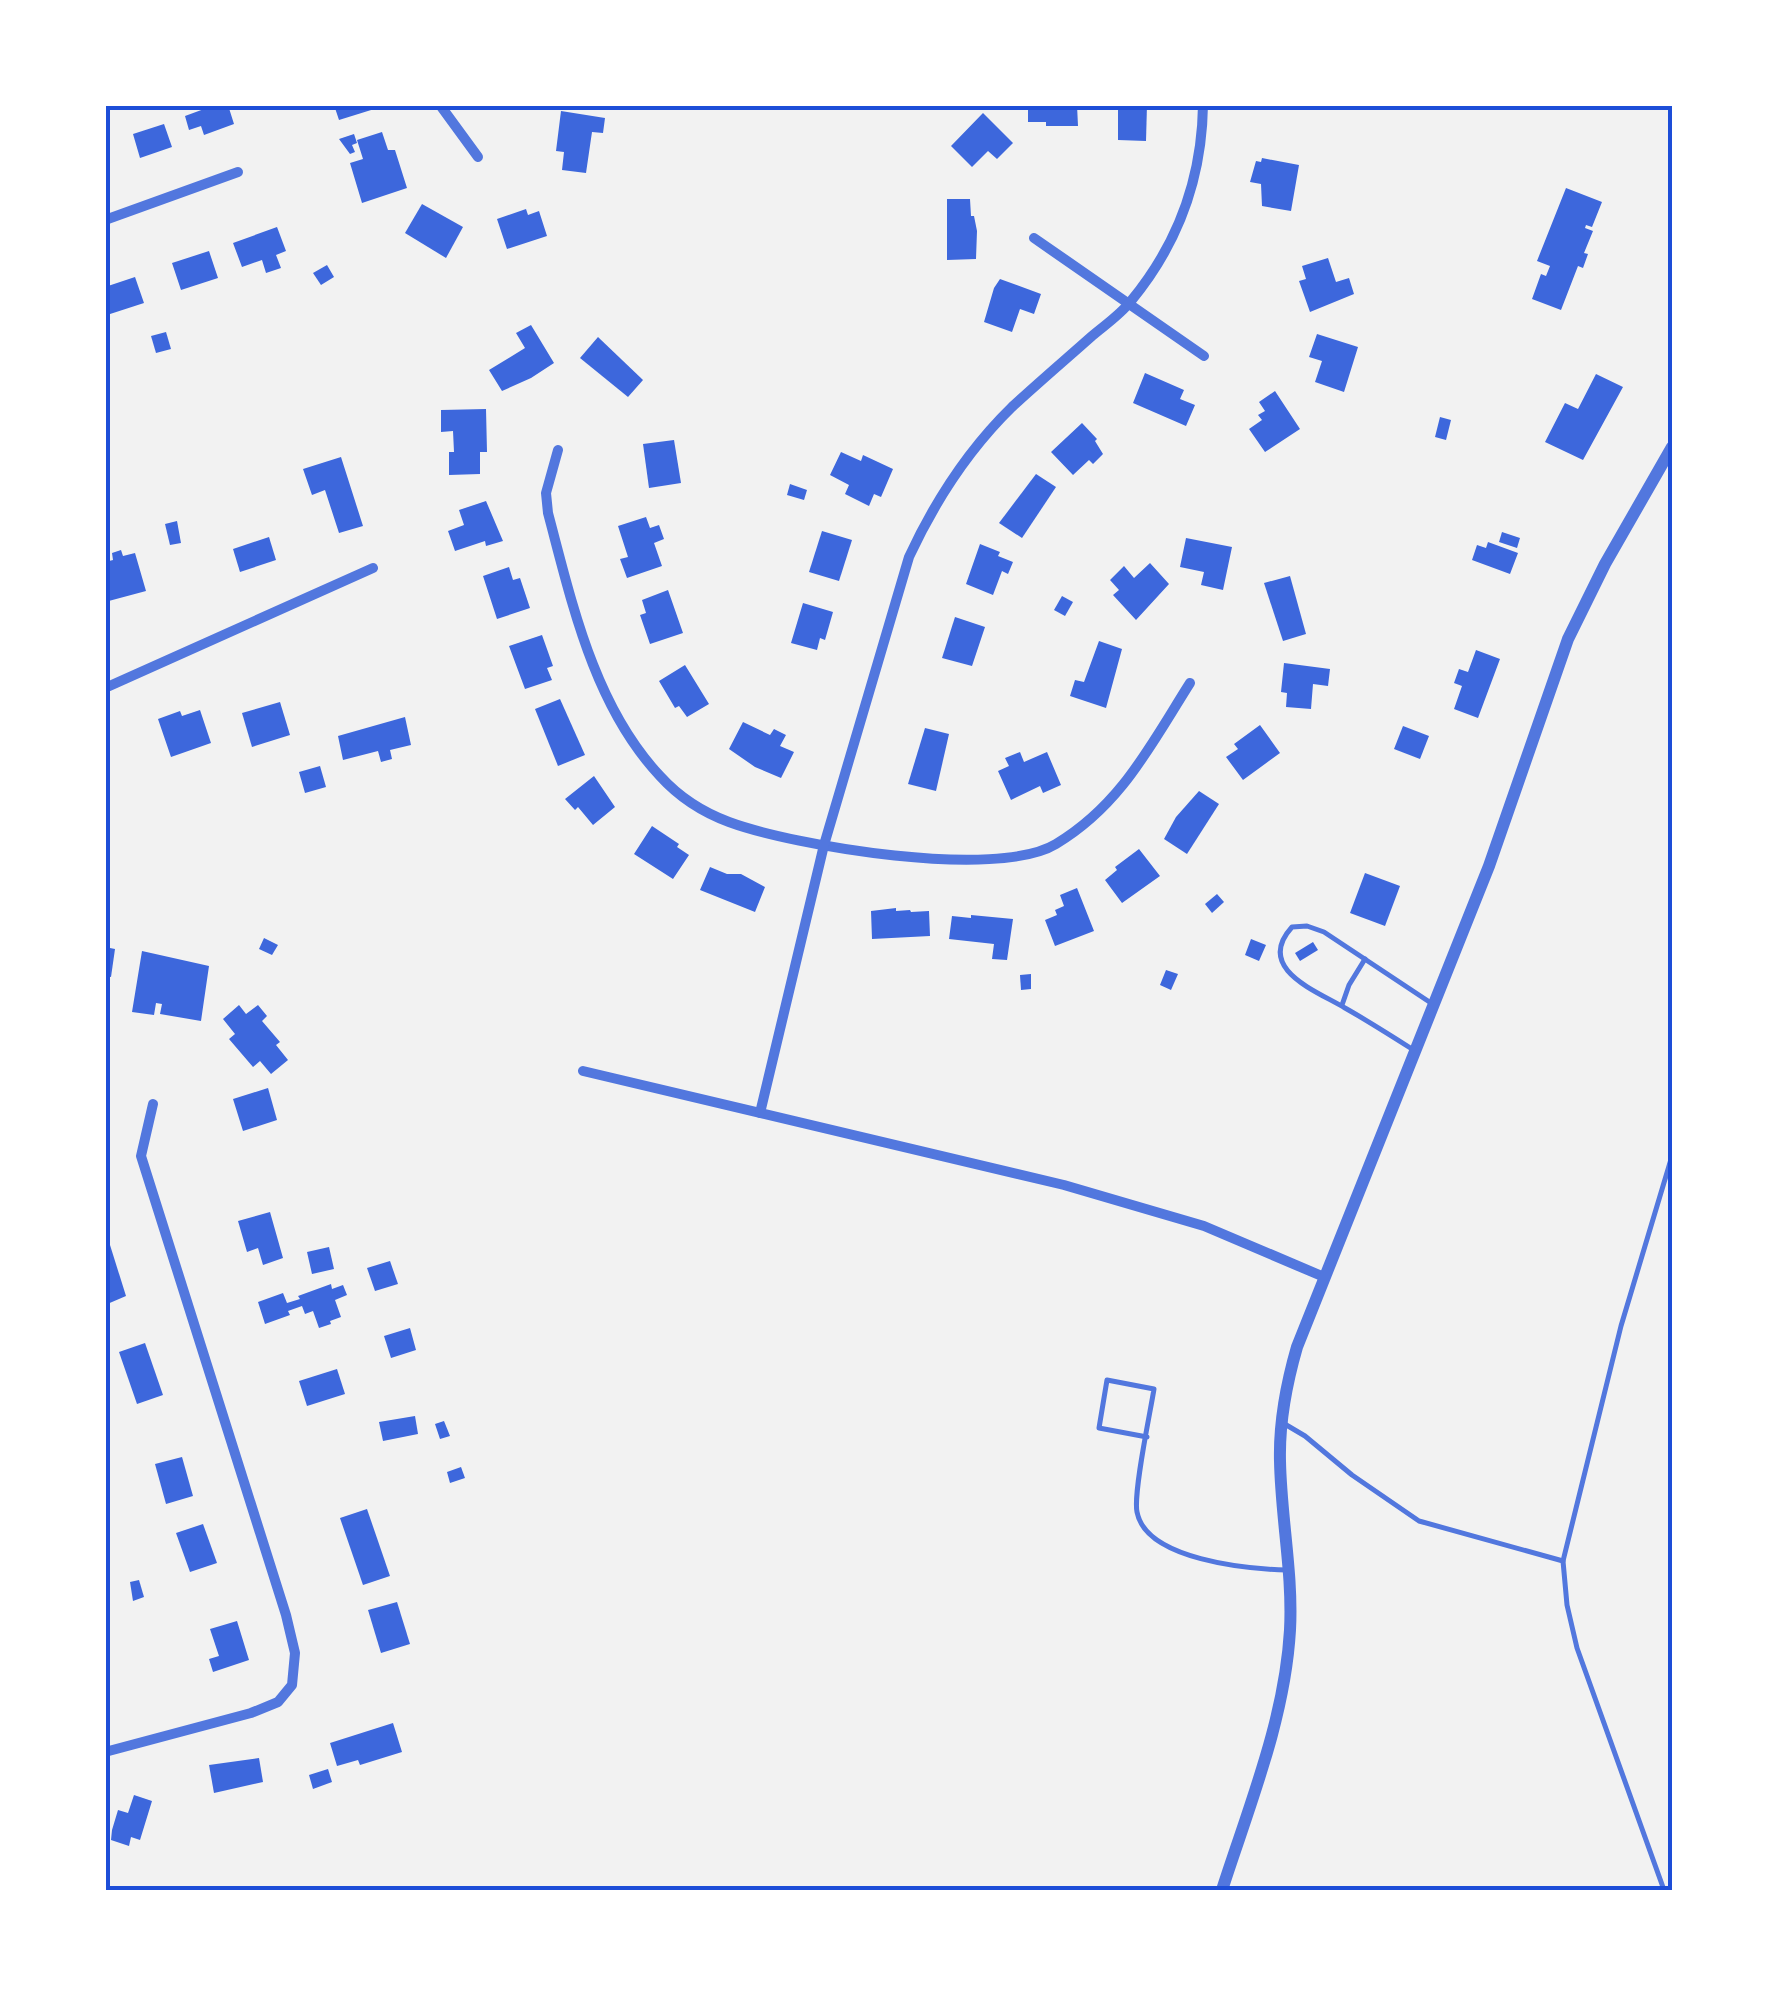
<svg xmlns="http://www.w3.org/2000/svg" width="1777" height="1995" font-family="'DejaVu Sans',sans-serif">
	<style>
		.building { fill: #3d67dc }
		.lines { fill: none; stroke-linecap: round; stroke-linejoin: round }
		.service { stroke: #5277de; stroke-width: 5 }
		.minor { stroke: #5277de; stroke-width: 10 }
		.tertiary { stroke: #5277de; stroke-width: 12 }
		.neatline { fill: none; stroke: #1d4ed8; stroke-width: 4 }
	</style>
	<rect width="100%" height="100%" fill="#f2f2f2"/>
	<!-- building -->
	<g class="building">
		<polygon points="215,105 228,105 234,124 204,135 201,126 189,130 185,116"/>
		<polygon points="334,105 383,105 384,106 339,120"/>
		<polygon points="1028,105 1077,105 1078,126 1046,126 1046,122 1028,122"/>
		<polygon points="1118,105 1147,105 1146,141 1118,140"/>
		<polygon points="561,111 605,118 603,133 592,132 586,173 562,170 564,152 556,151"/>
		<polygon points="983,113 1013,143 997,159 988,151 972,167 951,146"/>
		<polygon points="164,124 172,147 140,158 133,134"/>
		<polygon points="382,132 388,150 395,150 407,188 362,203 350,163 363,159 357,140"/>
		<polygon points="354,134 357,143 352,145 355,152 350,154 339,139"/>
		<polygon points="1262,158 1299,165 1291,211 1262,206 1261,184 1250,182 1256,161 1261,162"/>
		<polygon points="1566,188 1602,202 1592,227 1586,225 1585,228 1593,231 1584,253 1588,254 1583,268 1578,266 1561,310 1532,299 1541,274 1546,276 1550,266 1537,261"/>
		<polygon points="947,199 970,199 971,216 974,216 977,231 976,259 947,260"/>
		<polygon points="422,204 463,227 446,258 405,233"/>
		<polygon points="526,209 528,215 539,211 547,236 507,249 497,219"/>
		<polygon points="277,227 286,251 276,255 281,268 266,273 262,260 242,267 233,243"/>
		<polygon points="209,251 218,278 181,290 172,263"/>
		<polygon points="1328,258 1336,282 1349,278 1354,294 1310,312 1299,281 1306,279 1302,266"/>
		<polygon points="327,265 334,277 321,285 313,273"/>
		<polygon points="135,277 144,303 107,315 105,287"/>
		<polygon points="1000,279 1041,294 1034,314 1020,309 1012,332 984,322 994,288"/>
		<polygon points="531,325 554,363 531,378 502,391 489,370 525,348 516,333"/>
		<polygon points="166,332 171,349 156,353 151,336"/>
		<polygon points="1317,334 1358,347 1344,392 1315,382 1322,361 1309,357"/>
		<polygon points="598,337 643,380 628,397 580,358"/>
		<polygon points="1145,373 1184,390 1180,399 1195,405 1186,426 1133,403"/>
		<polygon points="1596,374 1623,387 1583,460 1545,442 1565,403 1578,409"/>
		<polygon points="1275,391 1300,429 1265,452 1249,429 1262,420 1258,415 1265,411 1259,402"/>
		<polygon points="486,409 487,452 480,452 480,474 449,475 449,452 454,452 453,431 441,432 441,410"/>
		<polygon points="1440,417 1451,420 1446,440 1435,437"/>
		<polygon points="1082,423 1097,439 1095,441 1103,454 1093,464 1089,460 1073,475 1051,452"/>
		<polygon points="674,440 681,483 649,488 643,444"/>
		<polygon points="841,452 861,461 863,455 893,469 881,497 874,494 869,506 845,494 849,485 830,475"/>
		<polygon points="341,457 363,526 339,533 325,490 312,495 303,469"/>
		<polygon points="1036,474 1056,487 1022,538 999,523"/>
		<polygon points="790,484 807,490 804,500 787,495"/>
		<polygon points="486,501 503,541 486,546 485,541 455,551 448,531 464,525 459,510"/>
		<polygon points="646,517 650,528 659,525 664,539 654,543 662,566 627,578 620,559 628,557 618,526"/>
		<polygon points="177,521 181,543 170,545 165,524"/>
		<polygon points="822,531 852,540 839,581 809,572"/>
		<polygon points="1502,532 1520,538 1517,548 1499,542"/>
		<polygon points="269,537 276,560 240,572 233,549"/>
		<polygon points="1186,538 1232,547 1223,590 1201,585 1204,572 1180,567"/>
		<polygon points="1488,542 1518,553 1510,574 1472,560 1477,545 1486,548"/>
		<polygon points="980,544 1000,552 998,556 1013,562 1008,574 1002,571 993,595 966,584"/>
		<polygon points="121,550 123,556 135,553 146,591 105,602 105,562 113,560 112,553"/>
		<polygon points="1150,563 1169,584 1136,620 1113,595 1119,590 1110,580 1124,566 1134,578"/>
		<polygon points="509,567 513,580 520,578 530,608 497,619 483,576"/>
		<polygon points="1290,576 1306,634 1283,641 1264,583"/>
		<polygon points="668,590 683,633 650,644 640,615 646,613 642,600"/>
		<polygon points="1062,596 1073,602 1065,616 1054,610"/>
		<polygon points="803,603 833,612 825,640 820,638 817,650 791,643"/>
		<polygon points="955,617 985,627 972,666 942,658"/>
		<polygon points="542,635 553,666 547,668 552,680 525,689 509,646"/>
		<polygon points="1099,641 1122,649 1106,708 1070,696 1075,680 1084,682"/>
		<polygon points="1476,650 1500,659 1478,718 1454,709 1462,686 1454,683 1459,669 1468,672"/>
		<polygon points="1284,663 1330,669 1328,686 1313,684 1311,709 1286,707 1287,693 1281,692"/>
		<polygon points="685,665 709,704 687,717 679,706 675,708 659,681"/>
		<polygon points="560,699 585,755 558,766 535,709"/>
		<polygon points="280,702 290,735 252,747 242,713"/>
		<polygon points="200,710 211,743 171,757 158,719 180,711 182,716"/>
		<polygon points="405,717 411,745 390,750 392,759 381,762 378,751 343,760 338,736"/>
		<polygon points="743,722 770,735 774,729 786,735 780,746 794,752 781,778 755,767 729,749"/>
		<polygon points="1260,725 1280,753 1243,780 1226,757 1238,749 1234,744"/>
		<polygon points="1403,726 1429,736 1420,759 1394,749"/>
		<polygon points="925,728 949,734 936,791 908,784"/>
		<polygon points="1020,752 1024,762 1047,752 1061,785 1043,793 1040,786 1011,800 998,771 1009,766 1005,758"/>
		<polygon points="320,766 326,787 305,793 299,772"/>
		<polygon points="594,776 615,807 593,825 578,807 575,810 565,799"/>
		<polygon points="1199,791 1219,804 1187,854 1164,839 1176,817"/>
		<polygon points="652,826 679,844 677,847 689,855 673,879 634,854"/>
		<polygon points="1139,849 1160,876 1122,903 1105,880 1117,870 1115,867"/>
		<polygon points="710,867 727,874 741,874 765,887 755,912 700,890"/>
		<polygon points="1365,873 1400,886 1385,926 1350,913"/>
		<polygon points="1077,888 1094,931 1055,946 1045,920 1057,915 1055,910 1064,906 1060,895"/>
		<polygon points="1217,894 1224,902 1212,913 1205,904"/>
		<polygon points="896,908 896,911 910,910 911,912 929,911 930,936 872,939 871,911"/>
		<polygon points="971,915 1013,919 1007,960 992,959 994,944 949,939 952,916 971,918"/>
		<polygon points="264,938 278,945 272,955 259,949"/>
		<polygon points="1251,939 1266,945 1259,961 1245,955"/>
		<polygon points="1313,942 1318,950 1300,961 1295,953"/>
		<polygon points="105,947 115,949 111,977 105,976"/>
		<polygon points="142,951 209,966 201,1021 160,1014 162,1004 156,1003 154,1015 132,1012"/>
		<polygon points="1166,970 1178,974 1171,990 1160,985"/>
		<polygon points="1031,974 1031,989 1021,990 1020,975"/>
		<polygon points="239,1005 246,1014 258,1005 267,1016 262,1021 280,1042 276,1045 288,1060 271,1074 260,1061 253,1067 229,1039 235,1034 223,1019"/>
		<polygon points="268,1088 277,1120 243,1131 233,1099"/>
		<polygon points="270,1212 283,1258 263,1265 258,1248 247,1252 238,1221"/>
		<polygon points="110,1245 126,1296 105,1305 105,1247"/>
		<polygon points="329,1247 334,1269 312,1274 307,1252"/>
		<polygon points="390,1261 398,1284 375,1291 367,1268"/>
		<polygon points="331,1284 332,1289 343,1285 347,1295 335,1300 341,1317 330,1321 331,1324 319,1328 313,1311 305,1314 302,1306 288,1311 290,1315 265,1324 258,1302 283,1293 287,1303 300,1299 298,1296"/>
		<polygon points="410,1328 416,1350 391,1358 384,1336"/>
		<polygon points="145,1343 163,1395 137,1404 119,1352"/>
		<polygon points="337,1369 345,1394 307,1406 299,1381"/>
		<polygon points="415,1416 418,1434 383,1441 379,1422"/>
		<polygon points="444,1421 450,1436 440,1439 435,1424"/>
		<polygon points="182,1457 193,1496 166,1504 155,1464"/>
		<polygon points="461,1467 465,1478 450,1483 447,1472"/>
		<polygon points="367,1509 390,1576 363,1585 340,1518"/>
		<polygon points="203,1524 217,1563 190,1572 176,1533"/>
		<polygon points="139,1580 144,1597 133,1601 130,1582"/>
		<polygon points="397,1602 410,1644 381,1653 368,1610"/>
		<polygon points="237,1621 249,1660 213,1672 209,1659 219,1656 210,1629"/>
		<polygon points="393,1723 402,1752 360,1765 358,1760 337,1766 330,1743"/>
		<polygon points="259,1758 263,1782 214,1793 209,1765"/>
		<polygon points="328,1769 332,1782 313,1789 309,1775"/>
		<polygon points="134,1795 152,1801 140,1840 131,1837 129,1846 111,1840 112,1830 118,1810 128,1813"/>
	</g>
	<g class="lines">
		<!-- service -->
		<g class="service">
			<polyline points="1342,1005 1349,985 1365,959"/>
			<path d="M 1412,1049 C 1390,1035 1368,1021 1345,1008 C 1317,991 1254,969 1292,927 L 1307,926 L 1324,932 L 1431,1003"/>
			<polyline points="1283,1423 1305,1436 1352,1475 1419,1521 1563,1561"/>
			<path d="M 1147,1437 L 1099,1428 L 1107,1380 L 1154,1389 C 1150,1414 1133,1493 1137,1512 C 1146,1560 1248,1569 1287,1570"/>
			<polyline points="1664,1890 1577,1648 1567,1605 1563,1561 1621,1326 1672,1156"/>
		</g>
		<!-- minor -->
		<g class="minor">
			<polyline points="440,105 478,157"/>
			<polyline points="105,220 238,172"/>
			<polyline points="1034,238 1204,356"/>
			<path d="M 558,450 L 546,493 L 548,513 C 572,603 594,706 660,776 C 679,797 702,812 729,822 C 794,846 997,880 1056,844 C 1121,805 1150,746 1190,683"/>
			<polyline points="105,688 373,568"/>
			<polyline points="583,1071 1064,1185 1204,1226 1324,1277"/>
			<path d="M 760,1113 L 824,845 L 909,557 C 935,501 968,450 1012,407 C 1038,383 1065,360 1092,336 C 1105,325 1121,314 1131,301 C 1178,244 1202,178 1203,105"/>
			<polyline points="105,1752 251,1713 278,1702 292,1685 295,1653 286,1615 141,1156 153,1104"/>
		</g>
		<!-- tertiary -->
		<path class="tertiary" d="M 1222,1890 C 1249,1806 1285,1719 1290,1630 C 1293,1573 1281,1518 1280,1461 C 1279,1422 1286,1385 1297,1347 L 1489,866 L 1568,639 L 1605,564 L 1672,447"/>
	</g>
	<!-- border -->
	<rect width="1777" height="1995" fill="none" stroke="#ffffff" stroke-width="215"/>
	<rect x="108" y="108" width="1562" height="1780" class="neatline"/>
</svg>
